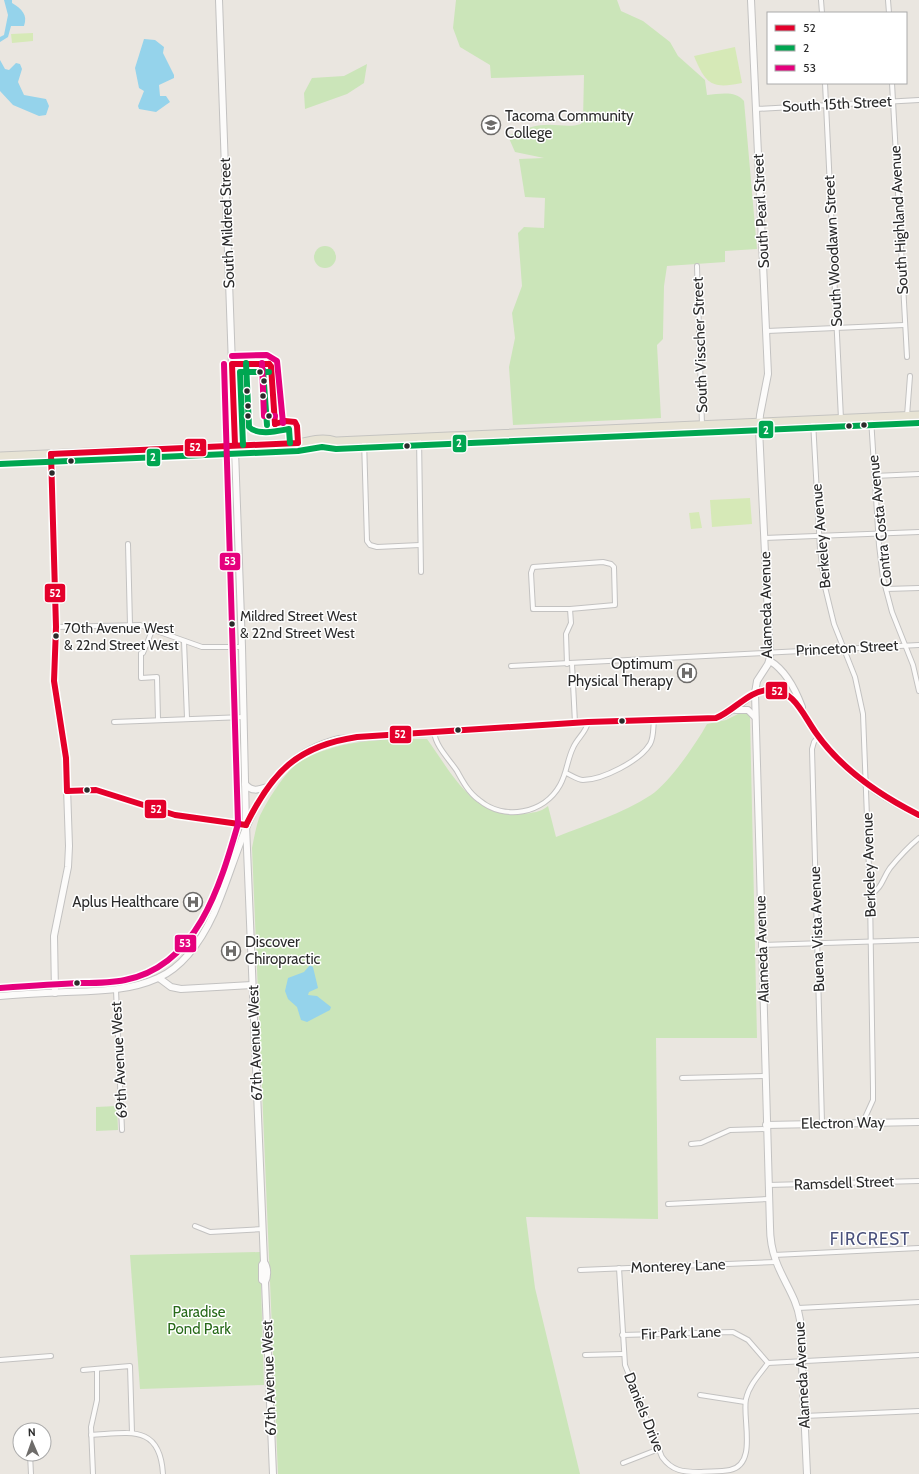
<svg xmlns="http://www.w3.org/2000/svg" width="919" height="1474" font-family="Cabin,sans-serif">
	<style>
		.green { fill: #cbe5b9 }
		.pitch { fill: #d6e9b7 }
		.water { fill: #95d3eb }
		.lines { fill: none; stroke-linecap: round; stroke-linejoin: round }
		.street-casing { stroke: #c3c2c1; stroke-width: 6 }
		.secondary-casing { stroke: #c3c2c1; stroke-width: 8 }
		.primary-casing { stroke: #c5c4c1; stroke-width: 9 }
		.street { stroke: #fcfbfa; stroke-width: 4 }
		.secondary { stroke: #fcfbfa; stroke-width: 6 }
		.primary { stroke: #e7e3d4; stroke-width: 7 }
		.bus-1-casing { stroke: #fff; stroke-width: 9 }
		.bus-2-casing { stroke: #fff; stroke-width: 9 }
		.bus-3-casing { stroke: #fff; stroke-width: 9 }
		.bus-1 { stroke: #e4002b; stroke-width: 6 }
		.bus-2 { stroke: #00a651; stroke-width: 6 }
		.bus-3 { stroke: #e5007d; stroke-width: 6 }
		.bus-dot { fill: #2b2b2b; stroke: #fff; stroke-width: 1.5 }
		.labels { text-anchor: middle; stroke-width: 3; stroke-linejoin: round; paint-order: stroke }
		.bus-label { font-size: 14px; fill: #2b2b2b; stroke: #fff; text-anchor: start }
		.street-label { font-size: 15px; fill: #2b2b2b; stroke: #fff }
		.poi-label { font-size: 15px; fill: #2b2b2b; stroke: #fff; text-anchor: start }
		.park-label { font-size: 15px; fill: #286a1a; stroke: #fff }
		.quarter-label { font-size: 17px; letter-spacing: 1px; fill: #4b527d; stroke: #fff }
		.line-badge { stroke: #fff; stroke-width: 1.5 }
		.badge-label { font-size: 11px; text-anchor: middle; font-weight: bold; fill: #fff }
	</style>
	<rect width="100%" height="100%" fill="#eae6e0"/>
	<!-- green -->
	<g class="green">
		<path d="M 456,0 L 617,0 L 621,11 L 643,21 L 670,42 L 678,56 L 705,80 L 707,95 C 720,94 735,90 744,101 L 757,249 L 725,251 L 725,262 L 667,266 L 664,286 L 663,335 L 663,339 L 657,345 L 661,418 L 513,425 L 509,367 L 515,338 L 512,313 L 522,286 L 518,233 L 524,227 L 544,228 L 545,198 L 525,197 L 519,159 L 544,158 L 515,152 L 508,136 C 520,131 532,125 545,125 C 557,124 569,128 581,124 L 583,120 L 584,75 L 491,78 L 490,65 L 460,47 L 453,28 Z"/>
		<polygon points="367,64 364,83 347,94 305,109 304,93 312,78 344,76"/>
		<circle cx="325" cy="257" r="11"/>
		<path d="M 744,711 L 749,714 L 750,717 L 757,1038 L 656,1038 L 658,1219 L 526,1217 L 535,1288 L 580,1474 L 278,1474 L 252,848 C 254,838 256,827 259,818 C 266,802 285,772 298,763 C 336,739 384,739 427,739 C 451,772 474,820 522,814 C 532,813 541,812 548,806 L 556,837 C 588,824 622,814 651,795 C 669,783 696,744 707,724 L 726,720 Z"/>
		<polygon points="117,1106 118,1130 96,1131 96,1107"/>
		<polygon points="260,1252 264,1385 140,1389 130,1255"/>
	</g>
	<!-- pitch -->
	<g class="pitch">
		<polygon points="33,33 33,41 12,43 11,34"/>
		<path d="M 735,47 L 742,83 C 712,89 706,85 694,56 Z"/>
		<polygon points="750,498 752,524 712,527 710,500"/>
		<polygon points="699,512 702,528 691,529 689,513"/>
	</g>
	<!-- water -->
	<g class="water">
		<path d="M 4,0 L 12,0 L 12,3 C 22,9 28,15 24,26 L 11,26 L 8,37 L 0,42 L 0,37 L 4,35 L 8,15 Z"/>
		<polygon points="144,39 155,40 164,47 163,53 174,75 174,78 159,85 160,96 166,96 170,102 156,112 139,109 138,106 144,91 139,88 135,68"/>
		<polygon points="0,60 5,69 9,70 16,63 20,64 22,69 18,82 24,95 46,99 49,106 46,115 39,116 13,105 0,91"/>
		<polygon points="310,965 313,967 318,988 309,992 308,995 317,996 331,1007 330,1010 307,1022 301,1020 297,1007 288,999 285,991 288,978 304,972"/>
	</g>
	<g class="lines">
		<!-- street casing -->
		<g class="street-casing">
			<g id="street">
				<polyline points="821,0 822,13"/>
				<polyline points="888,0 889,13"/>
				<polyline points="825,83 841,419"/>
				<polyline points="892,83 907,357"/>
				<polyline points="756,109 919,100"/>
				<polyline points="697,266 702,425"/>
				<polyline points="767,331 904,325"/>
				<polyline points="907,416 910,376"/>
				<polyline points="871,418 879,545 883,578 892,612 913,665 919,691"/>
				<polyline points="813,421 820,549 825,587 834,624 855,677 863,714 870,895 873,1088 873,1100 863,1122"/>
				<polyline points="419,437 421,572"/>
				<polyline points="364,440 367,541 370,545 377,547 420,545"/>
				<polyline points="874,476 919,474"/>
				<polyline points="764,538 919,532"/>
				<polyline points="128,544 130,625"/>
				<polygon points="603,562 611,564 614,567 615,605 570,609 533,609 531,573 533,567"/>
				<polyline points="886,589 919,588"/>
				<polyline points="56,627 140,625 202,647 242,647"/>
				<polyline points="153,628 143,653 141,653 141,678 157,677 158,719"/>
				<polyline points="184,641 187,718"/>
				<polyline points="567,664 566,634 571,623 570,609"/>
				<polyline points="572,664 575,723"/>
				<polyline points="511,666 919,645"/>
				<polyline points="114,722 244,717"/>
				<path d="M 434,732 C 436,747 449,759 457,771 C 463,782 469,793 479,800 C 504,821 544,814 560,785 C 567,773 567,760 573,748 C 577,738 586,733 588,722"/>
				<polyline points="818,737 814,742 812,749 822,1123"/>
				<path d="M 566,773 C 571,775 578,780 583,780 C 602,780 640,761 650,744 C 654,737 653,727 654,720"/>
				<path d="M 870,895 C 883,887 882,879 890,868 C 899,857 908,847 919,838"/>
				<polyline points="761,945 919,940"/>
				<polyline points="116,990 122,1130"/>
				<polyline points="682,1078 765,1076"/>
				<polyline points="691,1144 701,1143 730,1130 767,1129"/>
				<polyline points="768,1185 919,1181"/>
				<polyline points="668,1204 769,1199"/>
				<polyline points="195,1226 210,1232 263,1229"/>
				<polyline points="774,1255 919,1248"/>
				<path d="M 619,1268 L 625,1365 L 662,1457 C 672,1471 683,1472 699,1472 C 709,1471 720,1472 730,1470 C 758,1464 742,1419 746,1399 C 749,1385 760,1374 768,1363"/>
				<polyline points="580,1270 776,1262"/>
				<polyline points="798,1308 919,1302"/>
				<polyline points="622,1335 733,1332 748,1340 768,1363 919,1355"/>
				<polyline points="585,1355 623,1354"/>
				<polyline points="0,1360 51,1356"/>
				<polyline points="83,1370 130,1366 132,1433"/>
				<polyline points="700,1395 745,1402"/>
				<polyline points="804,1416 919,1411"/>
				<path d="M 91,1435 C 130,1433 160,1424 163,1474"/>
				<polyline points="30,1454 31,1474"/>
				<polyline points="623,1463 659,1449"/>
				<polyline points="93,1474 91,1427 97,1400 97,1369"/>
			</g>
		</g>
		<!-- secondary casing -->
		<g class="secondary-casing">
			<g id="secondary">
				<path d="M 219,0 L 242,647 L 246,825 L 264,1262 C 268,1267 268,1277 265,1282 L 273,1474"/>
				<path d="M 751,0 L 768,374 L 760,415 L 759,429 L 770,657 L 768,664 L 757,681 L 755,693 L 770,1227 C 770,1239 772,1250 776,1261 C 783,1281 797,1298 800,1320 L 807,1474"/>
				<polyline points="51,454 56,627 54,681 66,758 69,846 68,867 54,936 55,993"/>
				<path d="M 770,661 C 785,670 796,691 802,707"/>
				<polyline points="736,710 748,710 755,717"/>
				<path d="M 245,784 C 252,792 258,790 267,787"/>
				<polyline points="67,791 96,790 175,815 246,825"/>
				<polyline points="159,978 171,987 181,989 252,985"/>
				<path d="M 0,996 C 22,994 44,993 66,992 C 98,991 129,991 158,978 C 185,966 202,939 214,913 C 245,842 252,761 339,739 L 588,722 L 716,718 C 735,713 751,690 766,690 C 775,689 784,691 791,698 C 803,708 809,725 819,737 C 845,772 880,797 919,815"/>
				<polyline points="766,1125 919,1122"/>
				<polyline points="264,1262 262,1265 262,1280 265,1282"/>
			</g>
		</g>
		<!-- primary casing -->
		<g class="primary-casing">
			<g id="primary">
				<polyline points="305,443 317,444 334,442"/>
				<path d="M 0,456 L 298,443 C 312,440 323,437 336,441 L 919,415"/>
			</g>
		</g>
		<!-- street -->
		<use href="#street" class="street"/>
		<!-- secondary -->
		<use href="#secondary" class="secondary"/>
		<!-- primary -->
		<use href="#primary" class="primary"/>
		<!-- bus-1 casing -->
		<g class="bus-1-casing">
			<g id="bus-1">
				<polyline points="269,364 271,366 275,424"/>
				<polyline points="235,445 232,364 269,364"/>
				<polyline points="51,454 56,627 54,681 66,758 67,791"/>
				<polyline points="51,454 298,443 297,426 295,422 285,421 275,424"/>
				<polyline points="67,791 96,790 175,815 246,825"/>
				<path d="M 246,825 C 272,772 297,746 357,737 L 588,722 L 716,718 C 734,711 749,690 769,690 C 794,689 803,715 816,733 C 842,770 879,795 919,815"/>
			</g>
		</g>
		<!-- bus-2 casing -->
		<g class="bus-2-casing">
			<g id="bus-2">
				<path d="M 246,363 L 249,427 C 258,436 278,431 289,429 L 290,443"/>
				<polyline points="263,370 267,425"/>
				<polyline points="243,445 240,372 269,372"/>
				<polyline points="0,464 298,451 322,447 336,449 919,423"/>
			</g>
		</g>
		<!-- bus-3 casing -->
		<g class="bus-3-casing">
			<g id="bus-3">
				<polyline points="232,356 267,355 277,361 283,423"/>
				<polyline points="262,363 264,416 275,416"/>
				<path d="M 0,988 C 27,986 55,984 82,983 C 96,983 111,983 125,980 C 197,966 220,886 238,824 L 224,364"/>
			</g>
		</g>
		<!-- bus-1 -->
		<use href="#bus-1" class="bus-1"/>
		<!-- bus-2 -->
		<use href="#bus-2" class="bus-2"/>
		<!-- bus-3 -->
		<use href="#bus-3" class="bus-3"/>
	</g>
	<!-- icons -->
	<defs>
		<g id="university-ring" transform="scale(1)"><circle r="9.5" fill="#fff" stroke="#6e6c6a" stroke-width="1.5"/><path d="M0-5L7-2L0 1L-7-2ZM-4 1L0 2.5L4 1V4Q0 6-4 4Z" fill="#6e6c6a"/></g>
		<g id="hospital-ring" transform="scale(1)"><circle r="9.5" fill="#fff" stroke="#6e6c6a" stroke-width="1.5"/><path d="M-5-5h3v3.5h4V-5h3V5h-3V1.5h-4V5h-3Z" fill="#6e6c6a"/></g>
	</defs>
	<g fill-rule="evenodd">
		<use href="#university-ring" x="491" y="125"/>
		<use href="#hospital-ring" x="687" y="673"/>
		<use href="#hospital-ring" x="193" y="902"/>
		<use href="#hospital-ring" x="231" y="951"/>
	</g>
	<!-- markers -->
	<g class="bus-dot">
		<circle cx="260" cy="372" r="3.5"/>
		<circle cx="264" cy="381" r="3.5"/>
		<circle cx="247" cy="391" r="3.5"/>
		<circle cx="263" cy="396" r="3.5"/>
		<circle cx="248" cy="406" r="3.5"/>
		<circle cx="248" cy="416" r="3.5"/>
		<circle cx="269" cy="416" r="3.5"/>
		<circle cx="864" cy="425" r="3.5"/>
		<circle cx="849" cy="426" r="3.5"/>
		<circle cx="407" cy="446" r="3.5"/>
		<circle cx="71" cy="461" r="3.5"/>
		<circle cx="52" cy="473" r="3.5"/>
		<circle cx="232" cy="624" r="3.5"/>
		<circle cx="56" cy="636" r="3.5"/>
		<circle cx="622" cy="721" r="3.5"/>
		<circle cx="458" cy="730" r="3.5"/>
		<circle cx="87" cy="790" r="3.5"/>
		<circle cx="77" cy="983" r="3.5"/>
	</g>
	<g class="labels">
		<!-- bus labels -->
		<g class="bus-label">
			<text x="240" y="621">Mildred Street West<tspan x="240" dy="17">&amp; 22nd Street West</tspan></text>
			<text x="64" y="633">70th Avenue West<tspan x="64" dy="17">&amp; 22nd Street West</tspan></text>
		</g>
		<!-- street labels -->
		<g class="street-label">
			<text transform="translate(837 104) rotate(-3)" y="5">South 15th Street</text>
			<text transform="translate(761 211) rotate(-93)" y="5">South Pearl Street</text>
			<text transform="translate(899 220) rotate(-93)" y="5">South Highland Avenue</text>
			<text transform="translate(227 223) rotate(-92)" y="5">South Mildred Street</text>
			<text transform="translate(833 251) rotate(-93)" y="5">South Woodlawn Street</text>
			<text transform="translate(700 345) rotate(-92)" y="5">South Visscher Street</text>
			<text transform="translate(880 521) rotate(-96)" y="5">Contra Costa Avenue</text>
			<text transform="translate(821 536) rotate(-95)" y="5">Berkeley Avenue</text>
			<text transform="translate(766 605) rotate(-91)" y="5">Alameda Avenue</text>
			<text transform="translate(847 648) rotate(-3)" y="5">Princeton Street</text>
			<text transform="translate(869 865) rotate(-92)" y="5">Berkeley Avenue</text>
			<text transform="translate(817 929) rotate(-92)" y="5">Buena Vista Avenue</text>
			<text transform="translate(762 949) rotate(-92)" y="5">Alameda Avenue</text>
			<text transform="translate(255 1043) rotate(-92)" y="5">67th Avenue West</text>
			<text transform="translate(119 1060) rotate(-93)" y="5">69th Avenue West</text>
			<text transform="translate(843 1123) rotate(-1)" y="5">Electron Way</text>
			<text transform="translate(844 1183) rotate(-2)" y="5">Ramsdell Street</text>
			<text transform="translate(678 1266) rotate(-2)" y="5">Monterey Lane</text>
			<text transform="translate(681 1333) rotate(-2)" y="5">Fir Park Lane</text>
			<text transform="translate(802 1375) rotate(-93)" y="5">Alameda Avenue</text>
			<text transform="translate(269 1378) rotate(-92)" y="5">67th Avenue West</text>
			<text transform="translate(644 1412) rotate(68)" y="5">Daniels Drive</text>
		</g>
		<!-- poi labels -->
		<g class="poi-label">
			<text x="505" y="121">Tacoma Community<tspan x="505" dy="17">College</tspan></text>
			<text x="673" y="669" text-anchor="end">Optimum<tspan x="673" dy="17">Physical Therapy</tspan></text>
			<text x="179" y="907" text-anchor="end">Aplus Healthcare</text>
			<text x="245" y="947">Discover<tspan x="245" dy="17">Chiropractic</tspan></text>
		</g>
		<!-- park labels -->
		<g class="park-label">
			<text x="199" y="1317">Paradise<tspan x="199" dy="17">Pond Park</tspan></text>
		</g>
		<!-- quarter labels -->
		<g class="quarter-label">
			<text x="870" y="1245">FIRCREST</text>
		</g>
	</g>
	<g class="line-badge">
		<rect x="758" y="420" width="16" height="19" rx="4" fill="#00a651"/>
		<rect x="452" y="434" width="15" height="19" rx="4" fill="#00a651"/>
		<rect x="184" y="438" width="23" height="19" rx="4" fill="#e4002b"/>
		<rect x="146" y="448" width="15" height="19" rx="4" fill="#00a651"/>
		<rect x="219" y="552" width="22" height="19" rx="4" fill="#e5007d"/>
		<rect x="44" y="583" width="22" height="20" rx="4" fill="#e4002b"/>
		<rect x="765" y="681" width="23" height="19" rx="4" fill="#e4002b"/>
		<rect x="389" y="725" width="23" height="19" rx="4" fill="#e4002b"/>
		<rect x="144" y="799" width="23" height="20" rx="4" fill="#e4002b"/>
		<rect x="174" y="934" width="23" height="19" rx="4" fill="#e5007d"/>
	</g>
	<g class="badge-label">
		<text x="766" y="434">2</text>
		<text x="459" y="447">2</text>
		<text x="195" y="451">52</text>
		<text x="153" y="461">2</text>
		<text x="230" y="565">53</text>
		<text x="55" y="597">52</text>
		<text x="777" y="695">52</text>
		<text x="400" y="738">52</text>
		<text x="156" y="813">52</text>
		<text x="185" y="947">53</text>
	</g>
	<!-- legend -->
	<rect x="767" y="12" width="140" height="72" fill="#ffffff" stroke="#aaaaaa"/>
	<rect x="775" y="25" width="20" height="6" fill="#e4002b" stroke="#aaaaaa"/>
	<text x="803" y="32" font-size="12" fill="#2b2b2b">52</text>
	<rect x="775" y="45" width="20" height="6" fill="#00a651" stroke="#aaaaaa"/>
	<text x="803" y="52" font-size="12" fill="#2b2b2b">2</text>
	<rect x="775" y="65" width="20" height="6" fill="#e5007d" stroke="#aaaaaa"/>
	<text x="803" y="72" font-size="12" fill="#2b2b2b">53</text>
	<!-- north arrow -->
	<g transform="translate(32 1442) rotate(358)"><circle r="19" fill="#ffffff" stroke="#aaaaaa"/>
	<path d="M0-3L7 15L0 10L-7 15Z" fill="#6e6c6a"/>
	<text y="-6" font-size="11" font-weight="bold" text-anchor="middle" fill="#2b2b2b">N</text>
	</g>
</svg>
